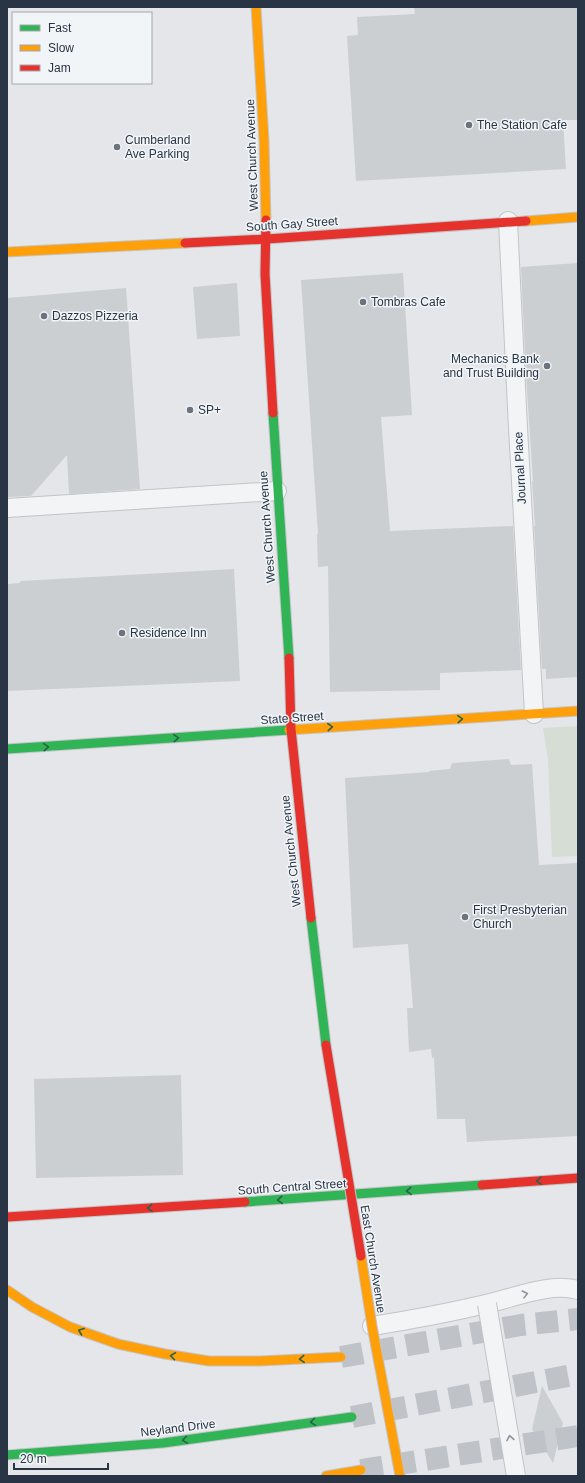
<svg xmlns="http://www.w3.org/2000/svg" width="585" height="1483" font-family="Arial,sans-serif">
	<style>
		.green { fill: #d5ddd4 }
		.building { fill: #cccfd2 }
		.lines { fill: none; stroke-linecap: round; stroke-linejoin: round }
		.highway-tunnel { stroke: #bfc3c8; stroke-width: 22; stroke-dasharray: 22 11; stroke-linecap: butt }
		.lane-casing { stroke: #c2c4c7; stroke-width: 20 }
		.fast-casing { stroke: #c2c4c7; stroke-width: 11 }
		.slow-casing { stroke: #c2c4c7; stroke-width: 11 }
		.jam-casing { stroke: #c2c4c7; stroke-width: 11 }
		.lane { stroke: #f3f4f6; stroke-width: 18 }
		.fast { stroke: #30b455; stroke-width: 9 }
		.slow { stroke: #ff9f0a; stroke-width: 9 }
		.jam { stroke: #e5322d; stroke-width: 9 }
		.lane-bridge-casing { stroke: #c2c4c7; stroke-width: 20; stroke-linecap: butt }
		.slow-bridge-casing { stroke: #c2c4c7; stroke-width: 11; stroke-linecap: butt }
		.jam-bridge-casing { stroke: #c2c4c7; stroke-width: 11; stroke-linecap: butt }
		.lane-bridge { stroke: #f3f4f6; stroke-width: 18 }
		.slow-bridge { stroke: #ff9f0a; stroke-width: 9 }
		.jam-bridge { stroke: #e5322d; stroke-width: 9 }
		.oneway { stroke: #2b614a }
		.oneway2 { stroke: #8e949d }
		.poi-dot { fill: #6a737e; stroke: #f2f5f8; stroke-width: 1.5 }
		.labels { text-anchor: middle; stroke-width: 3; stroke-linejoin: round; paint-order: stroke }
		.poi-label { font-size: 12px; fill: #293544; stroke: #f2f5f8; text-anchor: start }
		.street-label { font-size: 12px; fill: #293544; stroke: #f2f5f8 }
	</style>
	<rect width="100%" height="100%" fill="#e4e6e9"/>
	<!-- green -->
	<polygon class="green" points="578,726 578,856 552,857 548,758 543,728"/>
	<!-- building -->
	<g class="building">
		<polygon points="414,7 578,7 578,120 563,120 566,169 356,181 347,36 358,35 357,17 415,14"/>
		<polygon points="578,263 578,677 546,679 546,669 542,669 534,526 535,526 532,481 533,481 526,375 521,267"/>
		<polygon points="403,273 412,415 381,417 390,531 513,526 521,670 440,673 440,690 330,692 328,566 318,567 317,534 318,534 301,280"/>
		<polygon points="237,283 240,336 197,339 193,287"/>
		<polygon points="126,288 140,489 69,494 67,455 31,496 7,497 7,298"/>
		<polygon points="234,569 240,681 7,691 7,584 19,583 21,581"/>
		<polygon points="509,759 511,765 532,764 539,865 578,863 578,1136 467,1142 465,1119 437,1119 434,1058 432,1058 431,1049 409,1052 407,1008 413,1008 408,944 353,948 345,778 429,772 429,771 450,769 452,763"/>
		<polygon points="181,1075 183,1175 36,1178 34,1079"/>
		<polygon points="542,1386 563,1423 553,1463 532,1429"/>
	</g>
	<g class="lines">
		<!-- highway-tunnel -->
		<g class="highway-tunnel">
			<polyline points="341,1357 521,1325 578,1319"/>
			<polyline points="352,1417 578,1374"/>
			<polyline points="361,1470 578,1436"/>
		</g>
		<!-- lane casing -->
		<g class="lane-casing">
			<g id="lane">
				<polyline points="508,221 518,428 534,714"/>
				<polyline points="7,508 277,491"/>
				<path d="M 372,1326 C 410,1320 448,1313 486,1304 C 513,1298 551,1282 578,1290"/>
			</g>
		</g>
		<!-- fast casing -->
		<g class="fast-casing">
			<g id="fast">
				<polyline points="273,413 289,658"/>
				<polyline points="7,749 289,730"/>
				<polyline points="311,918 326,1045"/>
				<polyline points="245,1202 482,1185"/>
				<polyline points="7,1455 163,1443 352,1417"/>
			</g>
		</g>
		<!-- slow casing -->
		<g class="slow-casing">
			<g id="slow">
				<polyline points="256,7 264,140 266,220"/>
				<polyline points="526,221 578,217"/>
				<polyline points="7,252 185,243"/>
				<polyline points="289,730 578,711"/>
				<polyline points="7,1290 32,1307 70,1327 118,1344 165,1354 209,1361 260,1361 341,1357"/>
				<polyline points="326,1476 361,1470"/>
			</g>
		</g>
		<!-- jam casing -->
		<g class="jam-casing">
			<g id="jam">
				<polyline points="266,220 265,274 273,413"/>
				<polyline points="185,243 267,239 526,221"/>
				<polyline points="289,658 291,729 311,918"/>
				<polyline points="482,1185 578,1178"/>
				<polyline points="7,1217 245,1202"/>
			</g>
		</g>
		<!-- lane -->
		<use href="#lane" class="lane"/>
		<!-- fast -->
		<use href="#fast" class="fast"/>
		<!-- slow -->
		<use href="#slow" class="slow"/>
		<!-- jam -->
		<use href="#jam" class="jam"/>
		<!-- lane-bridge casing -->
		<g class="lane-bridge-casing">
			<polyline id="lane-bridge" points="487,1304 516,1476"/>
		</g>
		<!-- slow-bridge casing -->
		<g class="slow-bridge-casing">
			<polyline id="slow-bridge" points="361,1256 372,1326 400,1476"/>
		</g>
		<!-- jam-bridge casing -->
		<g class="jam-bridge-casing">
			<polyline id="jam-bridge" points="326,1045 361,1256"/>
		</g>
		<!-- lane-bridge -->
		<use href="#lane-bridge" class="lane-bridge"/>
		<!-- slow-bridge -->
		<use href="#slow-bridge" class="slow-bridge"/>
		<!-- jam-bridge -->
		<use href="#jam-bridge" class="jam-bridge"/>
	</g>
	<!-- one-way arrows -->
	<defs><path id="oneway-chevron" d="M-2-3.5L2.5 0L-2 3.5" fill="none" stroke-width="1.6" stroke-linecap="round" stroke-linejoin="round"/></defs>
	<g class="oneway">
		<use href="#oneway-chevron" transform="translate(460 719) rotate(-4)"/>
		<use href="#oneway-chevron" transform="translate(330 727) rotate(-3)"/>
		<use href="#oneway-chevron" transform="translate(176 738) rotate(-4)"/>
		<use href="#oneway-chevron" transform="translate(46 747) rotate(-4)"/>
		<use href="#oneway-chevron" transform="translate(539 1181) rotate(176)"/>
		<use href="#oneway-chevron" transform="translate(409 1191) rotate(176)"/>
		<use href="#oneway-chevron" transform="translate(280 1200) rotate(176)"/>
		<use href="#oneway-chevron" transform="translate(150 1208) rotate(176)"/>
		<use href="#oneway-chevron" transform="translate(81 1331) rotate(-160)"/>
		<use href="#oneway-chevron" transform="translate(173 1356) rotate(-172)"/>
		<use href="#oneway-chevron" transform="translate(302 1359) rotate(177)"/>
		<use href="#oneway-chevron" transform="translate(313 1422) rotate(172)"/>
		<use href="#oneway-chevron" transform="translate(185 1440) rotate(172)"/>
	</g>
	<g class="oneway2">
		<use href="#oneway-chevron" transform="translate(525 1294) rotate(-14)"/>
		<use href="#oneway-chevron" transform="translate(510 1438) rotate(-100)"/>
	</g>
	<!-- markers -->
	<g class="poi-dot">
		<circle cx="469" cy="125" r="4"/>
		<circle cx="117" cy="147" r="4"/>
		<circle cx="363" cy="302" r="4"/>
		<circle cx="44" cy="316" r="4"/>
		<circle cx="547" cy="366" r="4"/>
		<circle cx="190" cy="410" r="4"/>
		<circle cx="122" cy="633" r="4"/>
		<circle cx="465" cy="917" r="4"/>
	</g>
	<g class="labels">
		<!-- poi labels -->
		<g class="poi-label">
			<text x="477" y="129">The Station Cafe</text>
			<text x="125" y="144">Cumberland<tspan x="125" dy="14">Ave Parking</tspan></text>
			<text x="371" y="306">Tombras Cafe</text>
			<text x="52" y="320">Dazzos Pizzeria</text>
			<text x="539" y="363" text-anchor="end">Mechanics Bank<tspan x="539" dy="14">and Trust Building</tspan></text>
			<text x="198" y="414">SP+</text>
			<text x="130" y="637">Residence Inn</text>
			<text x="473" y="914">First Presbyterian<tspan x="473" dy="14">Church</tspan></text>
		</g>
		<!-- street labels -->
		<g class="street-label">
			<text transform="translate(252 155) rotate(-92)" y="4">West Church Avenue</text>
			<text transform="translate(292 224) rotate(-4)" y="4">South Gay Street</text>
			<text transform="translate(520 468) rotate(-93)" y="4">Journal Place</text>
			<text transform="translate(267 527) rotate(-94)" y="4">West Church Avenue</text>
			<text transform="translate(292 718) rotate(-4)" y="4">State Street</text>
			<text transform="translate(291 851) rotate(-96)" y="4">West Church Avenue</text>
			<text transform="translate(292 1187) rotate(-4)" y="4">South Central Street</text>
			<text transform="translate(373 1259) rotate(81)" y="4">East Church Avenue</text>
			<text transform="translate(178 1428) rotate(-7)" y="4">Neyland Drive</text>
		</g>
	</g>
	<!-- border -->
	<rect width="585" height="1483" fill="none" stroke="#293544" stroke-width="16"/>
	<!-- legend -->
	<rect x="12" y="12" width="140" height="72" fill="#f2f5f8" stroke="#a2a8b0"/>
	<rect x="20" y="25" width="20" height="6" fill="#30b455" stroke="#a2a8b0"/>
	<text x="48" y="32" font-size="12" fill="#293544">Fast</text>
	<rect x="20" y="45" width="20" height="6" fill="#ff9f0a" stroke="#a2a8b0"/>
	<text x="48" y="52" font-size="12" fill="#293544">Slow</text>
	<rect x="20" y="65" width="20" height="6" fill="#e5322d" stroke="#a2a8b0"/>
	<text x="48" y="72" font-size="12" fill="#293544">Jam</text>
	<!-- scale -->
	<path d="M14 1463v6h94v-6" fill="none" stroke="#293544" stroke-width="2"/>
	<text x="20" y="1463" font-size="12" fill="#293544" stroke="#f2f5f8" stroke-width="3" paint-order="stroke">20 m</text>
</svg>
